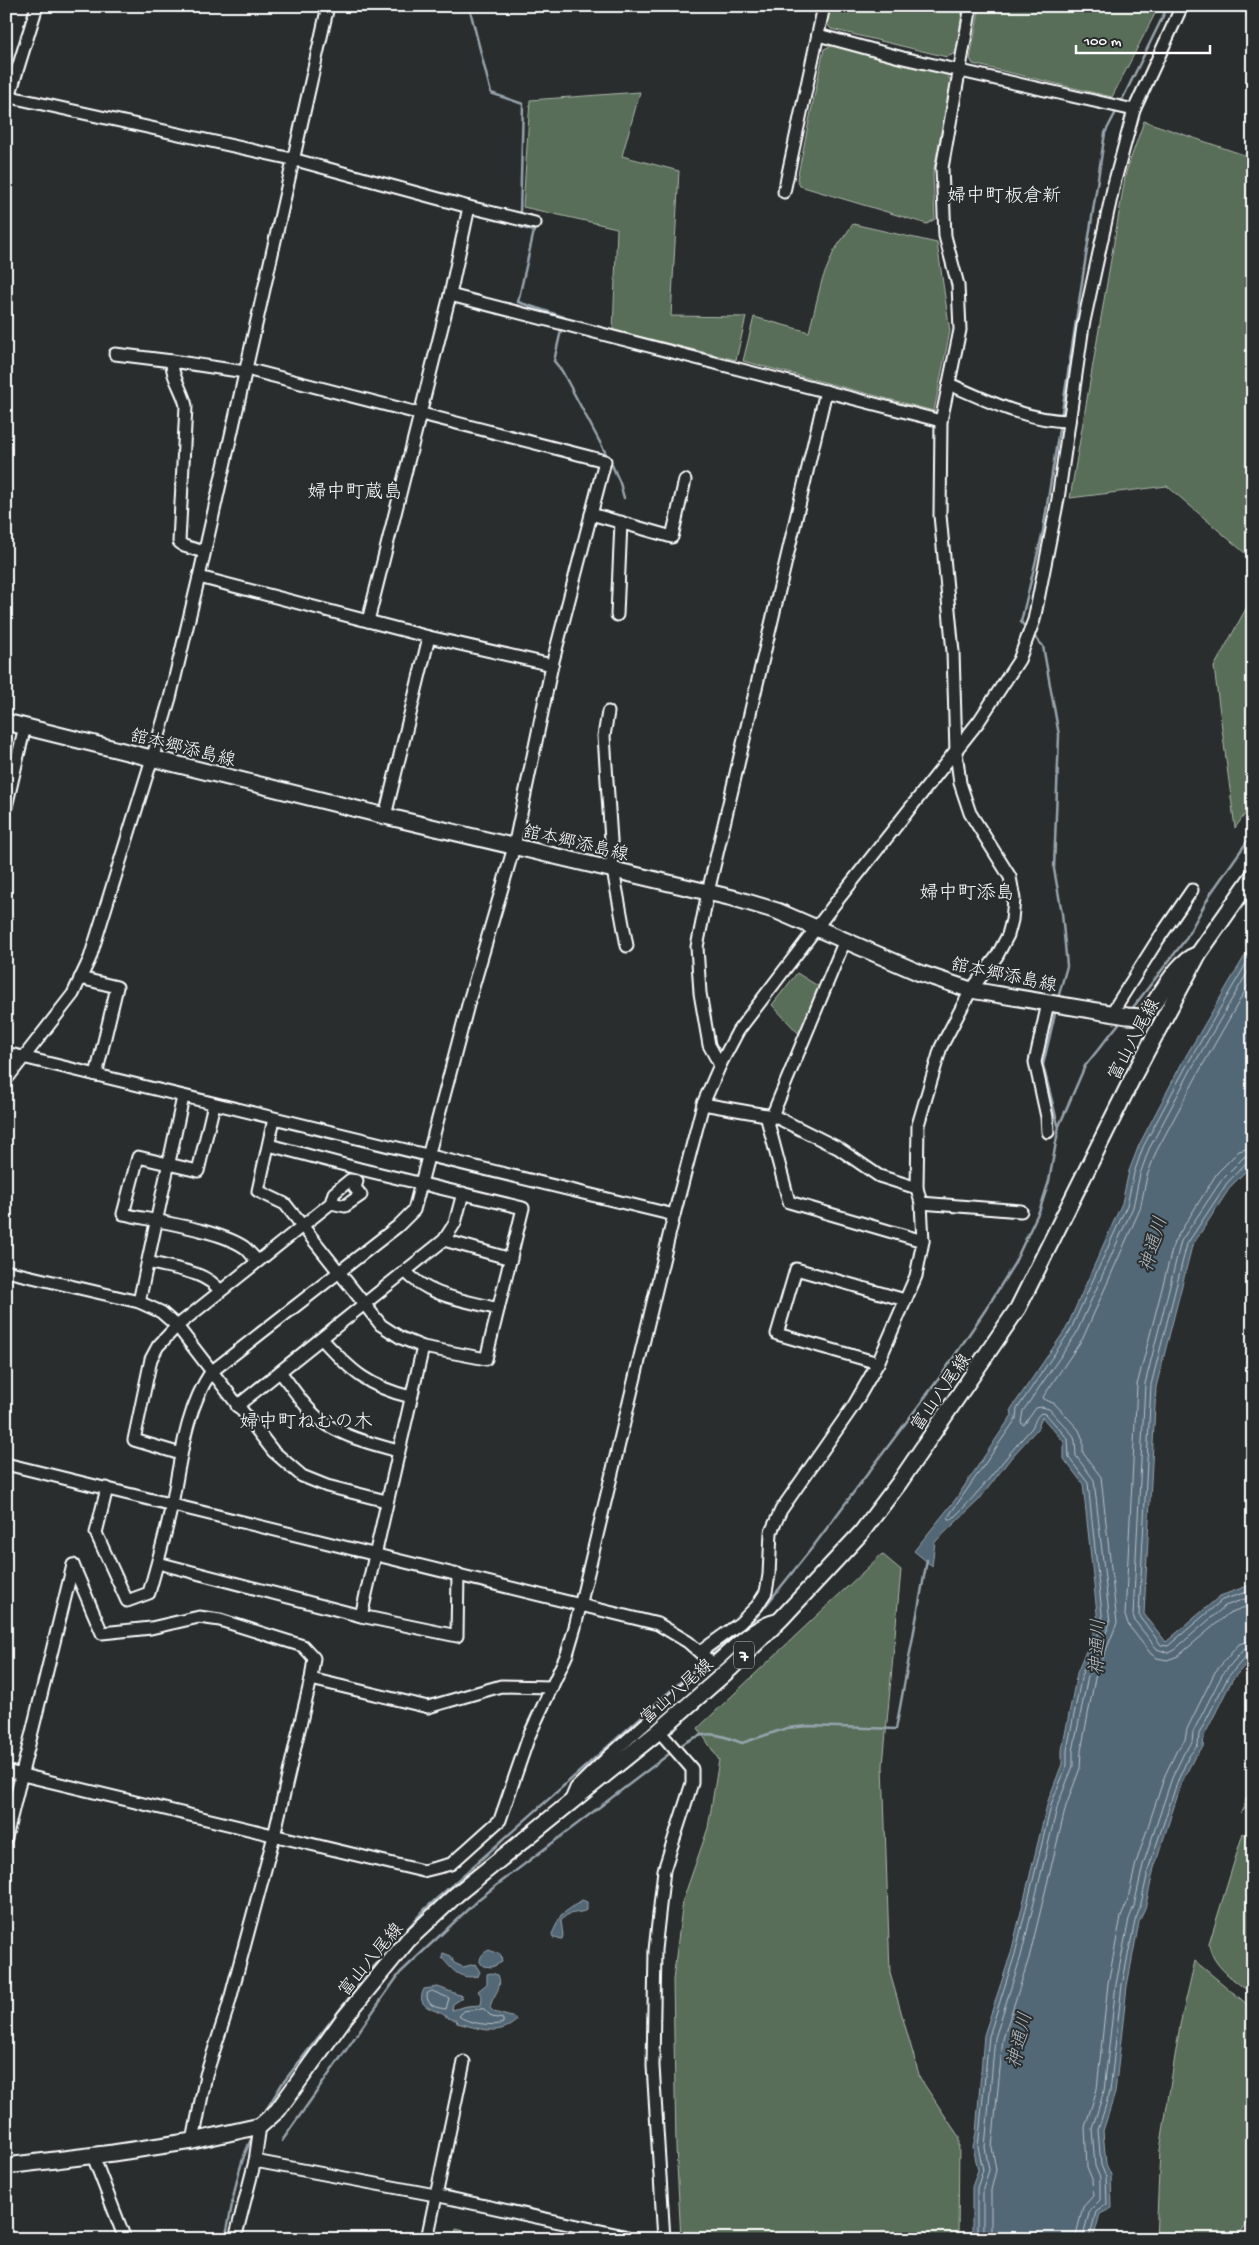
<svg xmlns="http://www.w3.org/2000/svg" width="1259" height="2245" font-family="'Gochi Hand','Klee One',sans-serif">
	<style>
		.green { fill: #596e59; stroke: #acb6ac }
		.water { fill: #526776; stroke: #97a4ad }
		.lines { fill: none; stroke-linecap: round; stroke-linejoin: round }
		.shore { stroke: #bac2c8; stroke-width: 1 }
		.stream { stroke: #97a4ad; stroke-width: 2.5 }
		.minor-casing { stroke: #fff; stroke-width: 15 }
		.major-casing { stroke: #fff; stroke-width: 19 }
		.minor { stroke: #2a2d2e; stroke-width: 11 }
		.major { stroke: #2a2d2e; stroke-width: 15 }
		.labels { text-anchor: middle; stroke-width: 4; stroke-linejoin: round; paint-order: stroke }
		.shield { fill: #2a2d2e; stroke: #bfc0c0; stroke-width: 1 }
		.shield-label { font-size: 16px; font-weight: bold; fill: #fff }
		.street-label { font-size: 18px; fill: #fff; stroke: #2a2d2e }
		.neighbourhood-label { font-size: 19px; fill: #fff; stroke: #2a2d2e }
		.water-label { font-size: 19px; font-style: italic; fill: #b1bbc1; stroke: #2a2d2e }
	</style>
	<rect width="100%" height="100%" fill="#2a2d2e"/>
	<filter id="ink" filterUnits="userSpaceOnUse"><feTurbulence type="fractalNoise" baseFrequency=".02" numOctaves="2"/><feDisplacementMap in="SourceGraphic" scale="10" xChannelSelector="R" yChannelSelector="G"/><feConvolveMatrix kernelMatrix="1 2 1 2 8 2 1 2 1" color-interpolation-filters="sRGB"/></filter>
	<g filter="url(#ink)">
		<!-- green -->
		<g class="green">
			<polygon points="830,6 963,6 956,53 947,57 831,29 826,22"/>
			<polygon points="980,6 1159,6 1112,97 973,64 970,59"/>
			<polygon points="833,45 946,73 951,81 933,174 935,219 927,224 800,186 797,179 824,49"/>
			<polygon points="640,92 622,156 679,171 671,316 746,317 736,360 613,330 617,228 523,207 530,100"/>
			<polygon points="1144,121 1253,158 1253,560 1167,486 1070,498 1126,172"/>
			<polygon points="853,224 937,243 950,331 934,411 743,361 754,317 809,332 822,280 834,251"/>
			<polygon points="1253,596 1253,803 1235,828 1214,667"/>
			<polygon points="797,973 821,988 801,1036 772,1005"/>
			<polygon points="882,1554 901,1570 883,1765 890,1973 920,2078 959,2137 958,2239 681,2239 676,2147 673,1980 683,1900 708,1828 719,1760 698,1728"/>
			<polygon points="1253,1781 1253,1800 1241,1813"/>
			<path d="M 1243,1833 L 1253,1841 L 1253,1995 C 1236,1981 1212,1967 1209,1944 Z"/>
			<polygon points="1195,1961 1253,2009 1253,2217 1235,2239 1156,2239 1160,2150 1180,2025"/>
			<polygon points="456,2229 487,2236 486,2239 454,2239"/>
		</g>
		<!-- water -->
		<g class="water">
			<polygon points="1253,942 1253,1164 1231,1186 1192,1246 1156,1387 1144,1614 1166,1642 1220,1596 1253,1584 1253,1656 1232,1680 1204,1736 1203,1747 1194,1758 1182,1782 1154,1868 1145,1909 1139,1922 1127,1986 1115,2093 1103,2131 1106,2164 1111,2175 1112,2208 1100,2214 1093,2239 972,2239 972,2187 978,2170 973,2147 976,2133 984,2035 1011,1953 1048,1801 1062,1764 1062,1750 1077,1673 1098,1622 1083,1484 1064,1459 1064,1442 1042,1417 1038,1428 1010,1459 979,1500 935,1542 932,1566 914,1551 955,1500 1012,1415 1011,1409 1066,1329 1122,1203 1129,1171 1139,1145 1183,1061"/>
			<path d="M 582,1900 L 587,1902 L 587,1910 C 577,1915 568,1910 561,1921 L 563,1935 L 562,1939 L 553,1938 L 552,1934 L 561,1915 Z"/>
			<path d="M 489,1950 L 501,1955 L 502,1962 L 492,1967 L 483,1966 L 480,1962 C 480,1956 483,1953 489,1950 Z"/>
			<path d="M 443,1953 L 451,1956 L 454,1963 L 463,1967 L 475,1964 L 480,1972 L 478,1976 C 459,1980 453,1970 442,1958 Z"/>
			<path d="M 491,1973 L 498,1975 C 504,1988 492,1995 490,2008 L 494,2012 L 515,2018 L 516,2021 C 498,2037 478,2028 457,2023 L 456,2020 C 447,2020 445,2014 438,2012 C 426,2007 417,2004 424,1989 L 438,1987 L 462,1996 L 461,1999 L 453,2004 L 452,2010 L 467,2006 L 481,2005 L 482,1997 L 478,1991 L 487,1984 L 487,1974 Z"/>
		</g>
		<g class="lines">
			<!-- shore -->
			<g class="shore">
				<polyline points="1253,1147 1239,1151 1217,1173 1174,1242 1137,1385 1125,1616 1129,1626 1151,1654 1157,1658 1167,1660 1178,1656 1229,1613 1253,1604"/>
				<polyline points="1253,1154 1244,1157 1223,1178 1181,1241 1145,1384 1133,1615 1135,1621 1157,1649 1168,1653 1174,1650 1225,1606 1253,1596"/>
				<polyline points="1253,1161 1247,1162 1227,1183 1187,1244 1151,1385 1139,1615 1161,1645 1168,1646 1222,1600 1253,1590"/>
				<path d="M 432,1991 L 449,1998 L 446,2009 C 437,2008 426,2006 427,1994 Z"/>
				<path d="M 484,2009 L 492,2017 L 503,2019 L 503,2023 C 494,2027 466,2023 459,2016 L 464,2011 Z"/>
				<path d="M 977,2239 L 977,2188 L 983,2170 L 978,2147 L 989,2036 L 1015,1954 L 1052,1802 L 1067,1765 L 1067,1750 L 1082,1674 L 1103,1623 L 1088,1483 L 1069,1458 L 1068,1439 L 1046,1414 L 1041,1413 C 1035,1417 1035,1424 1031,1429 C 1004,1458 981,1492 952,1519 L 949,1519 L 948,1517 L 1016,1419 L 1017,1409 L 1070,1331 L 1127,1205 L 1134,1173 L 1143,1147 L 1188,1063 L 1253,952"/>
				<polyline points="983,2239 983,2189 989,2170 985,2147 995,2038 1021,1956 1058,1804 1073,1766 1073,1751 1088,1676 1110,1623 1094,1480 1076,1456 1075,1441 1073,1435 1049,1409 1042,1407 1036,1408 1024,1425 1021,1423 1023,1411 1076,1334 1133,1207 1140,1174 1149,1149 1193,1066 1253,963"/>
				<polyline points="991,2239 991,2190 996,2170 992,2147 1003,2039 1029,1958 1066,1806 1080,1768 1081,1751 1095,1678 1117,1623 1101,1477 1083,1453 1083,1440 1079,1430 1055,1404 1044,1399 1043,1397 1083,1338 1140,1209 1147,1176 1156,1152 1200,1070 1253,977"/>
				<polyline points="1075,2239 1083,2207 1093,2196 1092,2179 1087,2167 1085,2127 1097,2089 1108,1983 1121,1917 1127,1903 1136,1863 1165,1775 1177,1750 1185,1740 1187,1729 1215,1672 1239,1644 1253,1640"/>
				<polyline points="1082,2239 1090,2210 1100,2200 1100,2178 1095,2166 1092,2129 1104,2091 1116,1984 1129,1919 1134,1906 1143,1865 1172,1778 1184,1753 1192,1743 1193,1732 1222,1675 1243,1650 1253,1647"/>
				<polyline points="1089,2239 1096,2212 1107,2204 1106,2177 1101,2165 1098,2130 1110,2092 1122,1985 1135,1921 1140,1908 1149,1867 1178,1780 1189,1756 1198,1745 1199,1734 1228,1677 1247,1655 1253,1653"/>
			</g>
			<!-- stream -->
			<g class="stream">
				<polyline points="469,6 491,93 523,104 520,215"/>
				<polyline points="1121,102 1168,6"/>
				<polyline points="520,223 520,227 534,231 518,302 564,317 563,321"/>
				<polyline points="562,326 554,361 562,371 612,465 620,483 624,498"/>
				<polyline points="1061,418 1105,133 1117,110"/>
				<polyline points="1027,629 1021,622 1043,531 1060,423"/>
				<polyline points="1032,634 1043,646 1059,735 1054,869 1062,913 1067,966 1058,998"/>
				<polyline points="1056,1009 1043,1065 1058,1125"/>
				<polyline points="1131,1010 1185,940 1211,893 1253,833"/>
				<polyline points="710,1656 755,1619 812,1548 943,1373 988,1306 1014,1264 1040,1209 1049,1181 1059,1126 1085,1066 1121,1021"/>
				<path d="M 677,1748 C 703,1729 714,1732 742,1743 L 787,1728 L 809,1726 L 896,1729 L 927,1560"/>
				<polyline points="265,2112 282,2084 369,1972 424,1910 704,1661"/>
				<polyline points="282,2141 400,1973 480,1898 673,1751"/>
				<path d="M 225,2239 C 234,2201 235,2171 253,2135"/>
			</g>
			<!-- minor casing -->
			<g class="minor-casing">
				<g id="minor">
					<polyline points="818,35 903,58 1134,110"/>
					<polyline points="6,96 292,159 469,207 450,295 368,621"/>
					<polyline points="9,97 37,6"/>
					<polyline points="784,192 824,6"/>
					<polyline points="469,207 535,223"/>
					<polyline points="450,295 941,421"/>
					<polyline points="115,354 172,361"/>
					<path d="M 949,384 C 988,401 1025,420 1069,421"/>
					<polyline points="591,514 672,537 685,480"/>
					<path d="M 204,552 L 184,546 L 179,542 L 186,406 C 183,390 171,377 172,361 L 245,372"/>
					<polyline points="199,577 429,637 552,665"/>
					<polyline points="617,615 621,522"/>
					<polyline points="608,712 604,736 613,870 627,946"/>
					<polyline points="6,807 25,726"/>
					<polyline points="385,816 429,637"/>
					<polyline points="80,978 117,987 96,1075"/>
					<polyline points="1048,1003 1035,1062 1047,1117 1048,1132"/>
					<polyline points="1111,1014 1157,941 1192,890"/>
					<polyline points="6,1053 674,1215"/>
					<polyline points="720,1065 738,1031 833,906 979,721 1019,660 1034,620 1058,499 1083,326 1114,184 1134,110 1182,6"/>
					<polyline points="6,1080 73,994 90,958 155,749 170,698 199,577 328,6"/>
					<path d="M 214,1104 L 198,1171 L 138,1157 L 123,1214 C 155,1221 219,1230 244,1247 C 249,1251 253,1257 258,1261"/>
					<polyline points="703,1104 766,1115"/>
					<polyline points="772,1116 845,940"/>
					<polyline points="269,1145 360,1169 523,1208 486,1359 423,1347 401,1338 381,1325 285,1204 258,1191 274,1119"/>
					<polyline points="917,1188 879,1176 838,1148 774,1116 766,1115 789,1202 923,1241"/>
					<polyline points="921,1203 1021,1211"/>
					<polyline points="444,1240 511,1259"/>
					<path d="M 148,1262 C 172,1269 205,1270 220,1291"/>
					<polyline points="6,1271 139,1302 161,1312 177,1326 273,1451 302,1476 327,1486 386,1501"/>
					<path d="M 405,1271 C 429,1297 465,1300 498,1309"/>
					<polyline points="139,1302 183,1097"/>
					<path d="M 322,1339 C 351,1371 368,1387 411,1397"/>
					<polyline points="878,1363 777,1334 796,1269 905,1300"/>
					<path d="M 280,1372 C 294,1389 307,1412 326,1424 C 347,1438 374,1444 398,1451"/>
					<polyline points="237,1406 444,1240 455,1223 463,1193"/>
					<polyline points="181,1454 134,1440 151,1359 158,1346 177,1326 331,1203 334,1193 350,1180 357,1181 355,1188 361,1195 345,1206 331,1203"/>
					<path d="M 6,1464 L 658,1624 L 688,1642 L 713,1664 C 733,1647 754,1623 781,1619"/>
					<path d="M 107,1488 L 96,1533 L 127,1601 L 149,1593 C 157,1564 166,1534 172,1504 C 181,1459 185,1411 211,1372 L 398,1226 L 414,1210 L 469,1001 L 514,847 L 552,665 L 605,461 L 246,369"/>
					<polyline points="158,1563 361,1616 457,1636 458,1574"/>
					<polyline points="73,1565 102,1633 151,1628 199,1617 220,1620 303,1646 314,1658 311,1679 274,1836 228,2007 206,2075 193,2141"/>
					<polyline points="361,1616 423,1347"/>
					<polyline points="700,1652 740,1623 757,1606 766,1592 769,1575 771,1532 781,1510 854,1405 878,1363 916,1276 923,1241 921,1203 917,1188 918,1125 941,1047 971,990 997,956 1008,935 1012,920 1014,899 1010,877 970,813 960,783 956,752 953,652 940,515 941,421 960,330 958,285 945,236 942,168 971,6"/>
					<polyline points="311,1679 428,1707 501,1686 552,1687"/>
					<polyline points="659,1731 692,1769 692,1783 664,1870 655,1950 653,2066 664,2239"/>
					<polyline points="6,1771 423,1871 451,1864 500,1820 529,1736 567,1654 575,1627 674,1215 703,1104 720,1065 709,1045 700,993 697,947 708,892 826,391"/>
					<polyline points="570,1802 576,1788 610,1755 713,1664"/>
					<polyline points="6,1838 73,1565"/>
					<polyline points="93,2156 125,2239"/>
					<polyline points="255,2161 435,2195 624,2236"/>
					<polyline points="235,2239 255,2161 260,2126"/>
					<polyline points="427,2239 464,2062"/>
				</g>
			</g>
			<!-- major casing -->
			<g class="major-casing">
				<g id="major">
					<path d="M 6,722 L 385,816 L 737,899 L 777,911 L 920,973 L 971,990 L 1127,1016 L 1143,1017 C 1160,1000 1174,963 1196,955"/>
					<polyline points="6,2166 113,2153 193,2141 260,2126 278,2110 345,2017 408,1940 457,1894 659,1731 732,1667 781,1619 861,1533 899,1483 1018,1308 1135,1073 1199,953 1253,876"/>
				</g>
			</g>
			<!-- minor -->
			<use href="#minor" class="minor"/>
			<!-- major -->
			<use href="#major" class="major"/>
		</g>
	</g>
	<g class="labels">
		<!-- shield labels -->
		<rect class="shield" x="734" y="1641.5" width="20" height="27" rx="4"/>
		<g class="shield-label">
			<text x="744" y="1661">7</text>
		</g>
		<!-- street labels -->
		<g class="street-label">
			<text transform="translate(183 747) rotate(14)" y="6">舘本郷添島線</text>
			<text transform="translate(576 842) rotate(13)" y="6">舘本郷添島線</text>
			<text transform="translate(1004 974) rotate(12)" y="6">舘本郷添島線</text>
			<text transform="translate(1133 1039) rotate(-62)" y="6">富山八尾線</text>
			<text transform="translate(940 1392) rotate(-55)" y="6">富山八尾線</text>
			<text transform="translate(676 1691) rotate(-41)" y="6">富山八尾線</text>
			<text transform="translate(370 1959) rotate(-50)" y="6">富山八尾線</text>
		</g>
		<!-- neighbourhood labels -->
		<g class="neighbourhood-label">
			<text x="1004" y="201">婦中町板倉新</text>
			<text x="355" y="497">婦中町蔵島</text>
			<text x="967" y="898">婦中町添島</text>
			<text x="306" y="1427">婦中町ねむの木</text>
		</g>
		<!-- water labels -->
		<g class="water-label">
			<text transform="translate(1152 1244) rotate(-74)" y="7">神通川</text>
			<text transform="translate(1096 1647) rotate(-88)" y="7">神通川</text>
			<text transform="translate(1018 2040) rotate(-77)" y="7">神通川</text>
		</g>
	</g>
	<!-- margin -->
	<rect width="1259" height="2245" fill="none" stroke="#2a2d2e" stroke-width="25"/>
	<rect x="12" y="12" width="1234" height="2220" fill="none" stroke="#fff" stroke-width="2" filter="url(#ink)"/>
	<!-- scale -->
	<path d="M1076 45v8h134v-8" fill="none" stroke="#ffffff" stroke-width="2.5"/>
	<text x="1084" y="45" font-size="15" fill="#ffffff" stroke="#2a2d2e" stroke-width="4" paint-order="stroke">100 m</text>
</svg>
